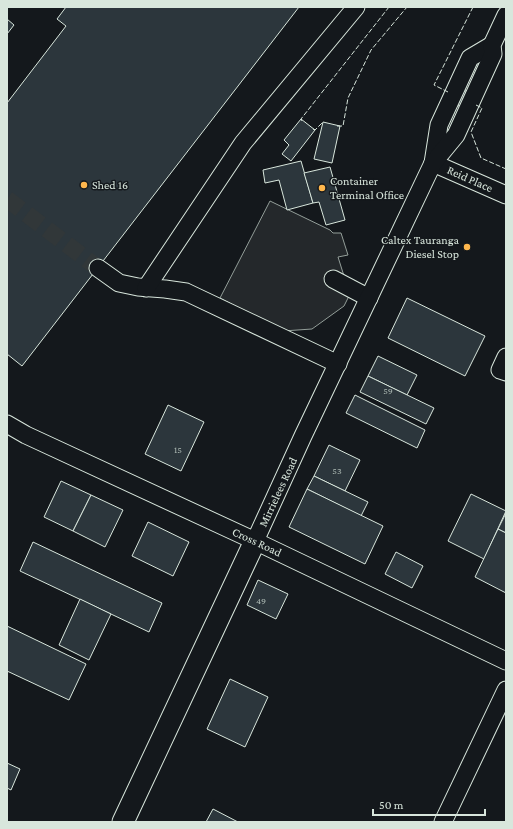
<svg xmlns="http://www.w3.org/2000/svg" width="513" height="829" font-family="'Crimson Pro',serif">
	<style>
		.parking { fill: #24282b; stroke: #939e99 }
		.building { fill: #2c363c; stroke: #d8e6dc }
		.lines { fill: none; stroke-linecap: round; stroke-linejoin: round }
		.minor-tunnel { stroke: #313739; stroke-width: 17; stroke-dasharray: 17 8; stroke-linecap: butt }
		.minor-casing { stroke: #d8e6dc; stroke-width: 19 }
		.major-casing { stroke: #d8e6dc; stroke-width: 23 }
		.minor { stroke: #14181c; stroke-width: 17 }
		.major { stroke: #14181c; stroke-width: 21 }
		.fence { stroke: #d8e6dc; stroke-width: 1; stroke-dasharray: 5 2; stroke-linecap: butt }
		.poi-dot { fill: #ffb74d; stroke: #14181c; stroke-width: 1.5 }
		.labels { text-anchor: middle; stroke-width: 3; stroke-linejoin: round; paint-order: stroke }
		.number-label { font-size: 10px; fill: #adbab4 }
		.street-label { font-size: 12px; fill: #d8e6dc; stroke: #14181c }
		.poi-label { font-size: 12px; fill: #d8e6dc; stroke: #14181c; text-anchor: start }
	</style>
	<rect width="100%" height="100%" fill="#14181c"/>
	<!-- parking -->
	<polygon class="parking" points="270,201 330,230 333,233 341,233 348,255 338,257 344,276 356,282 344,306 312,329 283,331 220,298"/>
	<!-- building -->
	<g class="building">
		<polygon points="66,7 299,7 22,366 7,354 7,103 66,26 57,19"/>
		<polygon points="7,19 14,25 7,34"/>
		<polygon points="459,88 468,92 462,107 453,104"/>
		<polygon points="301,119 315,130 291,161 282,154 289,145 284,140"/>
		<polygon points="323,122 340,126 332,163 314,159"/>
		<polygon points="301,161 313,203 287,210 279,180 265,183 263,170"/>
		<polygon points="330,167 345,220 326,225 319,202 313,203 304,173"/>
		<polygon points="407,298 485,336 465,376 388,338"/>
		<polygon points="378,356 417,375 407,395 368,376"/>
		<polygon points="368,376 434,408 426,424 360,392"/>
		<polygon points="355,395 425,430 417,448 346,413"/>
		<polygon points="168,405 204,422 181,471 145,454"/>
		<polygon points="329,445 360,460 345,491 314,476"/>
		<polygon points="314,476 368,502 361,516 307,489"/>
		<polygon points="61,481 91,495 73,531 44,517"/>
		<polygon points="307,489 383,526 365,564 289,527"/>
		<polygon points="471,494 506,511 484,559 448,541"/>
		<polygon points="91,495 123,510 105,547 73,531"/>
		<polygon points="506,513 506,533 498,529"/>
		<polygon points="148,522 189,542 173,576 132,556"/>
		<polygon points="498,529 506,533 506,593 475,577"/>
		<polygon points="33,542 162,603 149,632 20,571"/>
		<polygon points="396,552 423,566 412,588 385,574"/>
		<polygon points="258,580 288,594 276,619 247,605"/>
		<polygon points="80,599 111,614 89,660 59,645"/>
		<polygon points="7,626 86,664 69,700 7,671"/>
		<polygon points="230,679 268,697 245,747 207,729"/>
		<polygon points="7,763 20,769 11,790 7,788"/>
		<polygon points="213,809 238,822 206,822"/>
	</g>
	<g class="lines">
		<!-- minor-tunnel -->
		<polyline class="minor-tunnel" points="7,199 98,268"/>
		<!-- minor casing -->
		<g class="minor-casing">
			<g id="minor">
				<polyline points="433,163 439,125 470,58 492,45"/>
				<polyline points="433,163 506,195"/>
				<polyline points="98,268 119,283 138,287 165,289 186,292 338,364"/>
				<polyline points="333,279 369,298"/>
				<polyline points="146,288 243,143 356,7"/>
				<polyline points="506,357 500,370 506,372"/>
				<polyline points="7,424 26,435 255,541 506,661"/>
				<polyline points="255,541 303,436 433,163 456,135 493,54 492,45 506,15"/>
				<polyline points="443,822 506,690"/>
			</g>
		</g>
		<!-- major casing -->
		<g class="major-casing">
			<polyline id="major" points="123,822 255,541"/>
		</g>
		<!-- minor -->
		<use href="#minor" class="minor"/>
		<!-- major -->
		<use href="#major" class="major"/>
		<!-- fence -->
		<g class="fence">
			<polyline points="448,92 434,85 473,7"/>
			<polyline points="476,105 482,108 471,132 481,158 506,169"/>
			<polyline points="302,121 301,119 389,7"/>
			<polyline points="337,126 343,126 348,98 371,50 407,7"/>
			<polyline points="313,129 315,130 323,122"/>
		</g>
	</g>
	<!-- markers -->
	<g class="poi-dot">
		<circle cx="84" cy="185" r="4"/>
		<circle cx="322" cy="188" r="4"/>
		<circle cx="467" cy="247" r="4"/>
	</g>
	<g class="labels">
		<!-- number labels -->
		<g class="number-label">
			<text x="388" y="394">59</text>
			<text x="178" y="453">15</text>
			<text x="337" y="474">53</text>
			<text x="261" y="604">49</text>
		</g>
		<!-- street labels -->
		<g class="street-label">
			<text transform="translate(470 179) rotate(24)" y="4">Reid Place</text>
			<text transform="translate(278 492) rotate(-65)" y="4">Mirrielees Road</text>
			<text transform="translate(257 542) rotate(25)" y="4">Cross Road</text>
		</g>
		<!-- poi labels -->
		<g class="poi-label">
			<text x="330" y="185">Container<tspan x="330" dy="14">Terminal Office</tspan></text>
			<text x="92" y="189">Shed 16</text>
			<text x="459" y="244" text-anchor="end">Caltex Tauranga<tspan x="459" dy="14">Diesel Stop</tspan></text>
		</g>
	</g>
	<!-- border -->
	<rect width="513" height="829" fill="none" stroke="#d8e6dc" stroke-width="16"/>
	<!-- scale -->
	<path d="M373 809v6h112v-6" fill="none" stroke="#d8e6dc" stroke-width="2"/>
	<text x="379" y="809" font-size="12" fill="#d8e6dc" stroke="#14181c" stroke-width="3" paint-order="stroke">50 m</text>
</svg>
